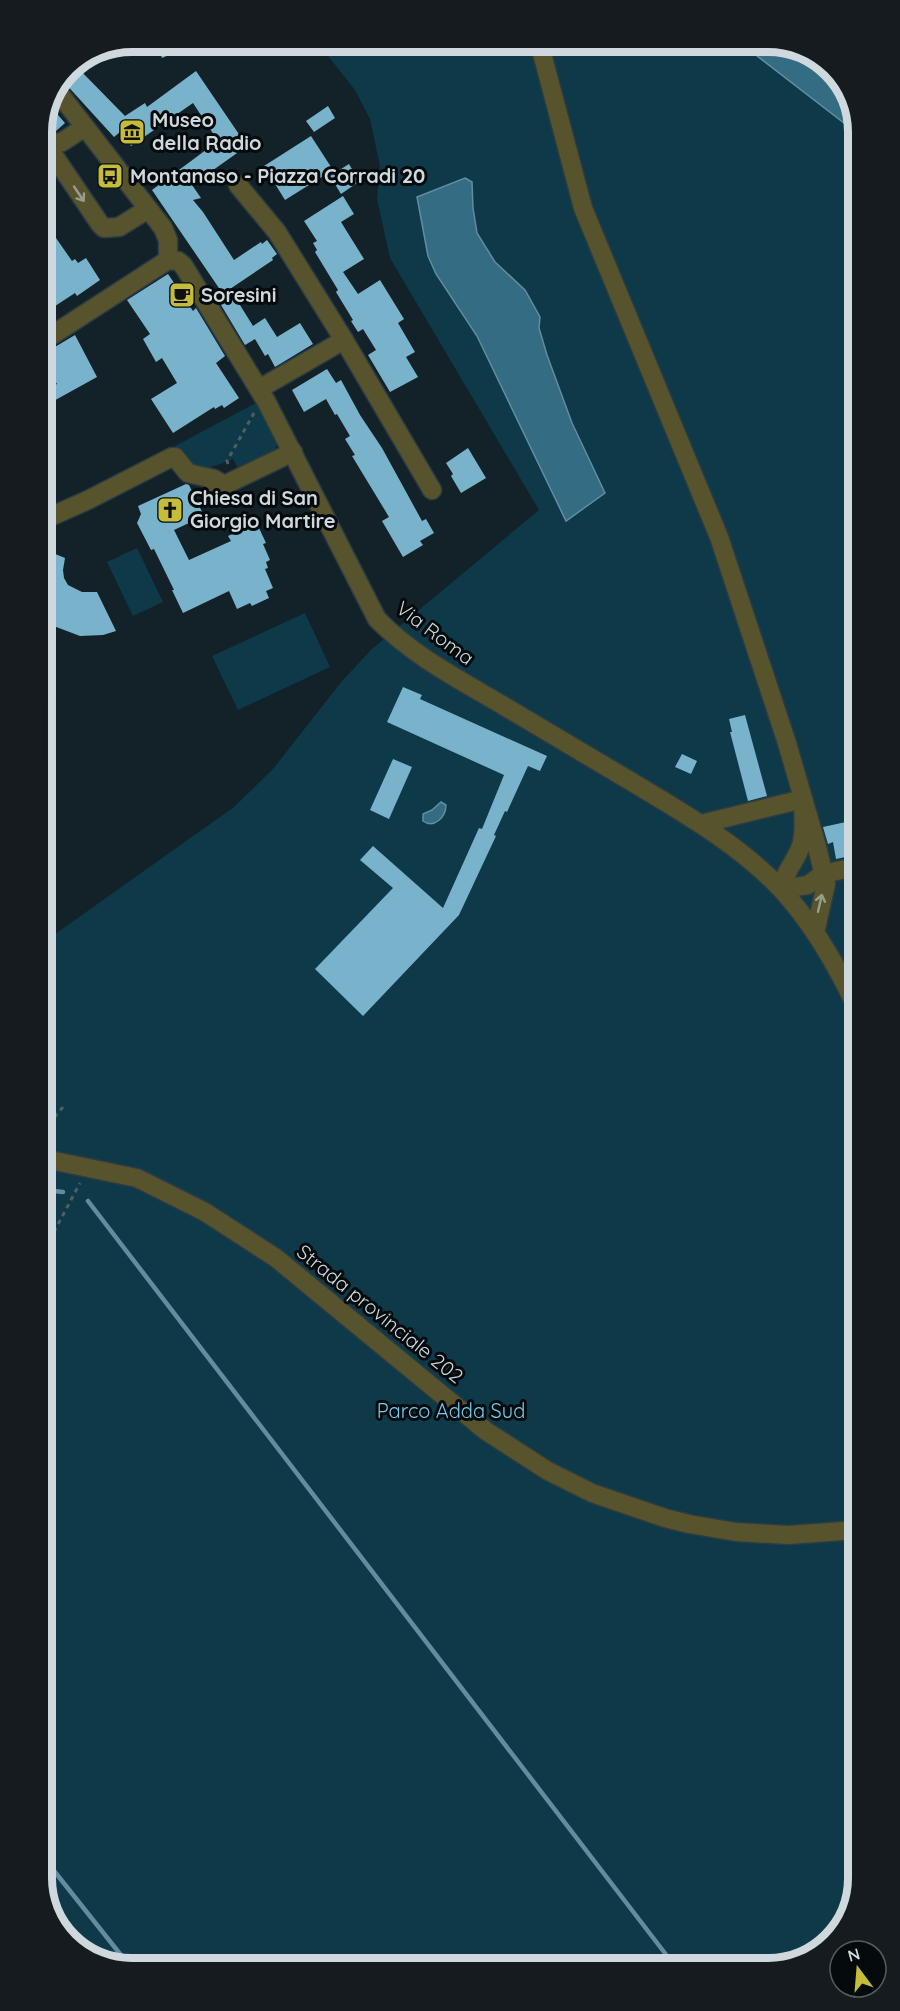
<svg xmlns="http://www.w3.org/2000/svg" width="900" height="2011" font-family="Quicksand,sans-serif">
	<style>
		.green { fill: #0e3949 }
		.water { fill: #336c83; stroke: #628d9e; stroke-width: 1.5 }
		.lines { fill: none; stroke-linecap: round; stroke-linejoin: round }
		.stream { stroke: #628d9e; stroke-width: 4.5 }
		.building { fill: #79b3cb }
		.minor-casing { stroke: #2d3c42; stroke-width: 21 }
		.path { stroke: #505e64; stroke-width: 3; stroke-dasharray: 4.5 4.5; stroke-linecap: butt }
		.minor { stroke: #57542d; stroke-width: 18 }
		.oneway { stroke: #999d8e }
		.labels { text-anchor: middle; stroke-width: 6; stroke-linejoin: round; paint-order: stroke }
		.poi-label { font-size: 20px; font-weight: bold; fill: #cfd9dd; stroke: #050a0d; text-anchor: start }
		.street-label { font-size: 20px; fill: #cfd9dd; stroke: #050a0d }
		.park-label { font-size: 20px; fill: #73ccf1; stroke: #050a0d }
		.rim { fill: none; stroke: #cfd9dd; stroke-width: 8 }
	</style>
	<rect width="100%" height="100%" fill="#132229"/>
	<!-- green -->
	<g class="green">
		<polygon points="317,42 774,42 823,61 853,103 858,1879 840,1934 797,1964 126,1969 77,1950 47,1908 44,942 234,807 273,769 342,681 372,649 539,510 390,258 377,199 380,166 370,119 355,90"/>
		<path d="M 256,403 L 277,439 L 276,448 L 273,451 L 238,468 L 233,459 C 205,471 193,474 175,446 Z"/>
		<polygon points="137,548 163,602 133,616 107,562"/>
		<polygon points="305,613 330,667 238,710 212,656"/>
	</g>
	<!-- water -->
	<g class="water">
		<polygon points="739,42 774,42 823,61 853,103 853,130"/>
		<polygon points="465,178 472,182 473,208 477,233 495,262 525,290 540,317 539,328 547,355 572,423 605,493 566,521 477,336 436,274 428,256 417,197"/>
		<path d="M 441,802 L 446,805 C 446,817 434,829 423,821 L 423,814 L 432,810 Z"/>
	</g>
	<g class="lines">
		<!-- stream -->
		<g class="stream">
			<polyline points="45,1190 63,1192"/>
			<polyline points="88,1201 674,1965"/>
			<polyline points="47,1862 132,1969"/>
		</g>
	</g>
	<!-- building -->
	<g class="building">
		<polygon points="166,42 199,42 162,58 157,46"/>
		<polygon points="75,65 125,116 145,103 147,107 196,71 247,146 192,185 201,198 193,200 203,212 234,260 261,242 262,244 267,240 277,254 272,258 273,260 230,289 253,326 265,318 277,337 300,323 313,344 275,367 268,354 265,356 255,339 245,345 215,295 221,291 152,190 218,141 193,103 131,146 120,132 114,137 63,81 69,68"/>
		<polygon points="328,106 335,118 314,132 306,121"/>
		<polygon points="51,107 65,123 56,131 51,132 43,124"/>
		<polygon points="311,136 333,170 285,200 264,166"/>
		<polygon points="349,164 357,178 357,183 341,194 330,176"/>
		<polygon points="343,196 354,214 341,222 364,259 343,272 358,294 380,280 404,319 398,323 415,352 406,357 418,377 390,392 368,355 376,350 363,329 358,332 351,321 353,320 336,292 338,290 315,252 317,250 313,243 317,241 304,221"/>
		<polygon points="56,238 72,261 75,259 78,263 86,258 100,280 77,296 75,293 49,310 43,300 42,247"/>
		<polygon points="168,274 193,311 196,308 225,356 216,363 239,398 224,408 222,405 215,409 214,407 173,433 151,399 177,383 162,358 156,362 143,339 150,334 127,300"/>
		<polygon points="75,335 97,377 50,403 43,391 57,384 43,362 43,354"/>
		<polygon points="327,369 336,383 341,380 360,415 382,448 422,521 426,519 434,533 420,541 423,545 403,557 382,521 389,517 352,456 355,455 345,439 350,436 337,414 335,415 326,399 304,412 292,390"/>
		<polygon points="468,448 486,478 461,493 451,476 453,474 446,463"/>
		<polygon points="186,484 189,485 204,516 174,530 189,560 231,541 228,536 253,524 256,529 259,528 266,543 263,544 270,560 266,562 268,568 265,569 273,588 266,591 269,598 252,606 250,603 237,609 229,591 183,613 172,590 174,590 154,549 151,550 137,523 141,514 138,506"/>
		<polygon points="43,549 65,558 63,570 64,578 68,585 82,592 97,592 116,631 103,635 80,636 51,625 43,618"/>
		<polygon points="403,687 422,695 420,699 547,756 540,771 528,766 507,812 505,811 494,835 496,836 459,915 363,1016 315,969 393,888 360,860 373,846 443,908 479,828 482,829 504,775 387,722"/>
		<polygon points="745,715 767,796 748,801 730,732 732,732 729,719"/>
		<polygon points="682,754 697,761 691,774 675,767"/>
		<polygon points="393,759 412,767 389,819 370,810"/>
		<polygon points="855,820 855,855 836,859 833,842 828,844 823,827"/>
	</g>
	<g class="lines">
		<!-- minor casing -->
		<g class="minor-casing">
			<g id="minor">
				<polyline points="539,42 583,208 719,537 787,743 816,843 826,884 815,933"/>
				<polyline points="58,92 163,228 168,240 168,260"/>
				<polyline points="50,144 54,156 100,224 104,228 119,227 148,209"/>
				<polyline points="42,145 62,142 85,127"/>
				<polyline points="238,185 277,232 344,340 432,490"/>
				<path d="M 168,260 L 178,261 L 183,265 L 266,401 L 377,619 C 413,656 460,680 504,706 C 548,732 593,759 637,785 C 687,815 739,845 780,888 C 812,922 836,964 856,1006"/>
				<polyline points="43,341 168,260"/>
				<polyline points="259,389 344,340"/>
				<polyline points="214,490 293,452"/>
				<polyline points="43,520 88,500 172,457 175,457 188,473 214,479 224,485"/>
				<path d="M 701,824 L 803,799 C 803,813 805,828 802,842 C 798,860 785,868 782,889"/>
				<polyline points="782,889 808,885 823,874 855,867"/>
				<polyline points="45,1159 137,1178 205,1212 276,1258 486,1431 548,1471 592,1493 665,1518 689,1524 736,1532 788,1535 857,1530"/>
			</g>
		</g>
		<!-- path -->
		<g class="path">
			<polyline points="228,464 227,461 254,413"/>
			<polyline points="44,680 44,683"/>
			<polyline points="46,1143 56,1115 63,1107"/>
			<polyline points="54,1232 80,1183"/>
		</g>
		<!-- minor -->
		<use href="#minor" class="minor"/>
	</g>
	<!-- one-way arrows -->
	<defs><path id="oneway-shaft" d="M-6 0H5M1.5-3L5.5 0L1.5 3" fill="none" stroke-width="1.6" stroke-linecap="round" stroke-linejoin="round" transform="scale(1.5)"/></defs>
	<g class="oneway">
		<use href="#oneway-shaft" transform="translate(79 194) rotate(56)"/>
		<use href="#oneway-shaft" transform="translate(820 903) rotate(-77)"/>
	</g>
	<!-- icons -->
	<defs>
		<g id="museum-square" transform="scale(1.35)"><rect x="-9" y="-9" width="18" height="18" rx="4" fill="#c6bc3c" stroke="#050a0d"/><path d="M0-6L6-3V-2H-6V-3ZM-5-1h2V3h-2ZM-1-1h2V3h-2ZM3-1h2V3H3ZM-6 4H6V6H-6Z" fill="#111"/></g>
		<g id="bus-square" transform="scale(1.35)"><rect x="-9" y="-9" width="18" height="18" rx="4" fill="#c6bc3c" stroke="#050a0d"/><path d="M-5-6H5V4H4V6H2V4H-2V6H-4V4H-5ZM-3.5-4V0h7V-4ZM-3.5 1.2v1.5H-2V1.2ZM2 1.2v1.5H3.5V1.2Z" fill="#111"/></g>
		<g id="cafe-square" transform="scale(1.35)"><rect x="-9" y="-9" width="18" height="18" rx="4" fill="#c6bc3c" stroke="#050a0d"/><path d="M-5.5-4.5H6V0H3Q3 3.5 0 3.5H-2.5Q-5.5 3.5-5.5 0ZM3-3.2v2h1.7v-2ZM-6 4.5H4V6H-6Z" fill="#111"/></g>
		<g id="church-square" transform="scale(1.35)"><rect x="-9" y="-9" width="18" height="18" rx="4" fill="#c6bc3c" stroke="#050a0d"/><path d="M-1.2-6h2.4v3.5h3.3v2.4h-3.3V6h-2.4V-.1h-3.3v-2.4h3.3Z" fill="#111"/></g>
	</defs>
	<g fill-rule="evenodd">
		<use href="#museum-square" x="132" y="132"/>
		<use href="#bus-square" x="110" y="176"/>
		<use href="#cafe-square" x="182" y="295"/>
		<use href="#church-square" x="170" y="510"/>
	</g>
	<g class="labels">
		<!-- poi labels -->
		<g class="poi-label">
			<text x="152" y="127">Museo<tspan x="152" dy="23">della Radio</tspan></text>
			<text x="130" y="183">Montanaso - Piazza Corradi 20</text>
			<text x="201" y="302">Soresini</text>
			<text x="190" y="505">Chiesa di San<tspan x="190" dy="23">Giorgio Martire</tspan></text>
		</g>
		<!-- street labels -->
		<g class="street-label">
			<text transform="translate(435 633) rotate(37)" y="7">Via Roma</text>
			<text transform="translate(380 1314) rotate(39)" y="7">Strada provinciale 202</text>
		</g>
		<!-- park labels -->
		<g class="park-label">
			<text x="451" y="1418">Parco Adda Sud</text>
		</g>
	</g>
	<!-- crop -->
	<path d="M0 0H900V2011H0ZM132 52H768A80 80 0 0 1 848 132V1878A80 80 0 0 1 768 1958H132A80 80 0 0 1 52 1878V132A80 80 0 0 1 132 52Z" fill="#151b1e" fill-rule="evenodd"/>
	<path class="rim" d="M132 52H768A80 80 0 0 1 848 132V1878A80 80 0 0 1 768 1958H132A80 80 0 0 1 52 1878V132A80 80 0 0 1 132 52Z"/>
	<!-- north arrow -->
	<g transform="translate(858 1969) rotate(344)"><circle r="28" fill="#050a0d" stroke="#565d60" stroke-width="1.5"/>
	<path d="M0-4.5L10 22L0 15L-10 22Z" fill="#c6bc3c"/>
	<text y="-9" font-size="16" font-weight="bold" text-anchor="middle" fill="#cfd9dd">N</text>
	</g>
</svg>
